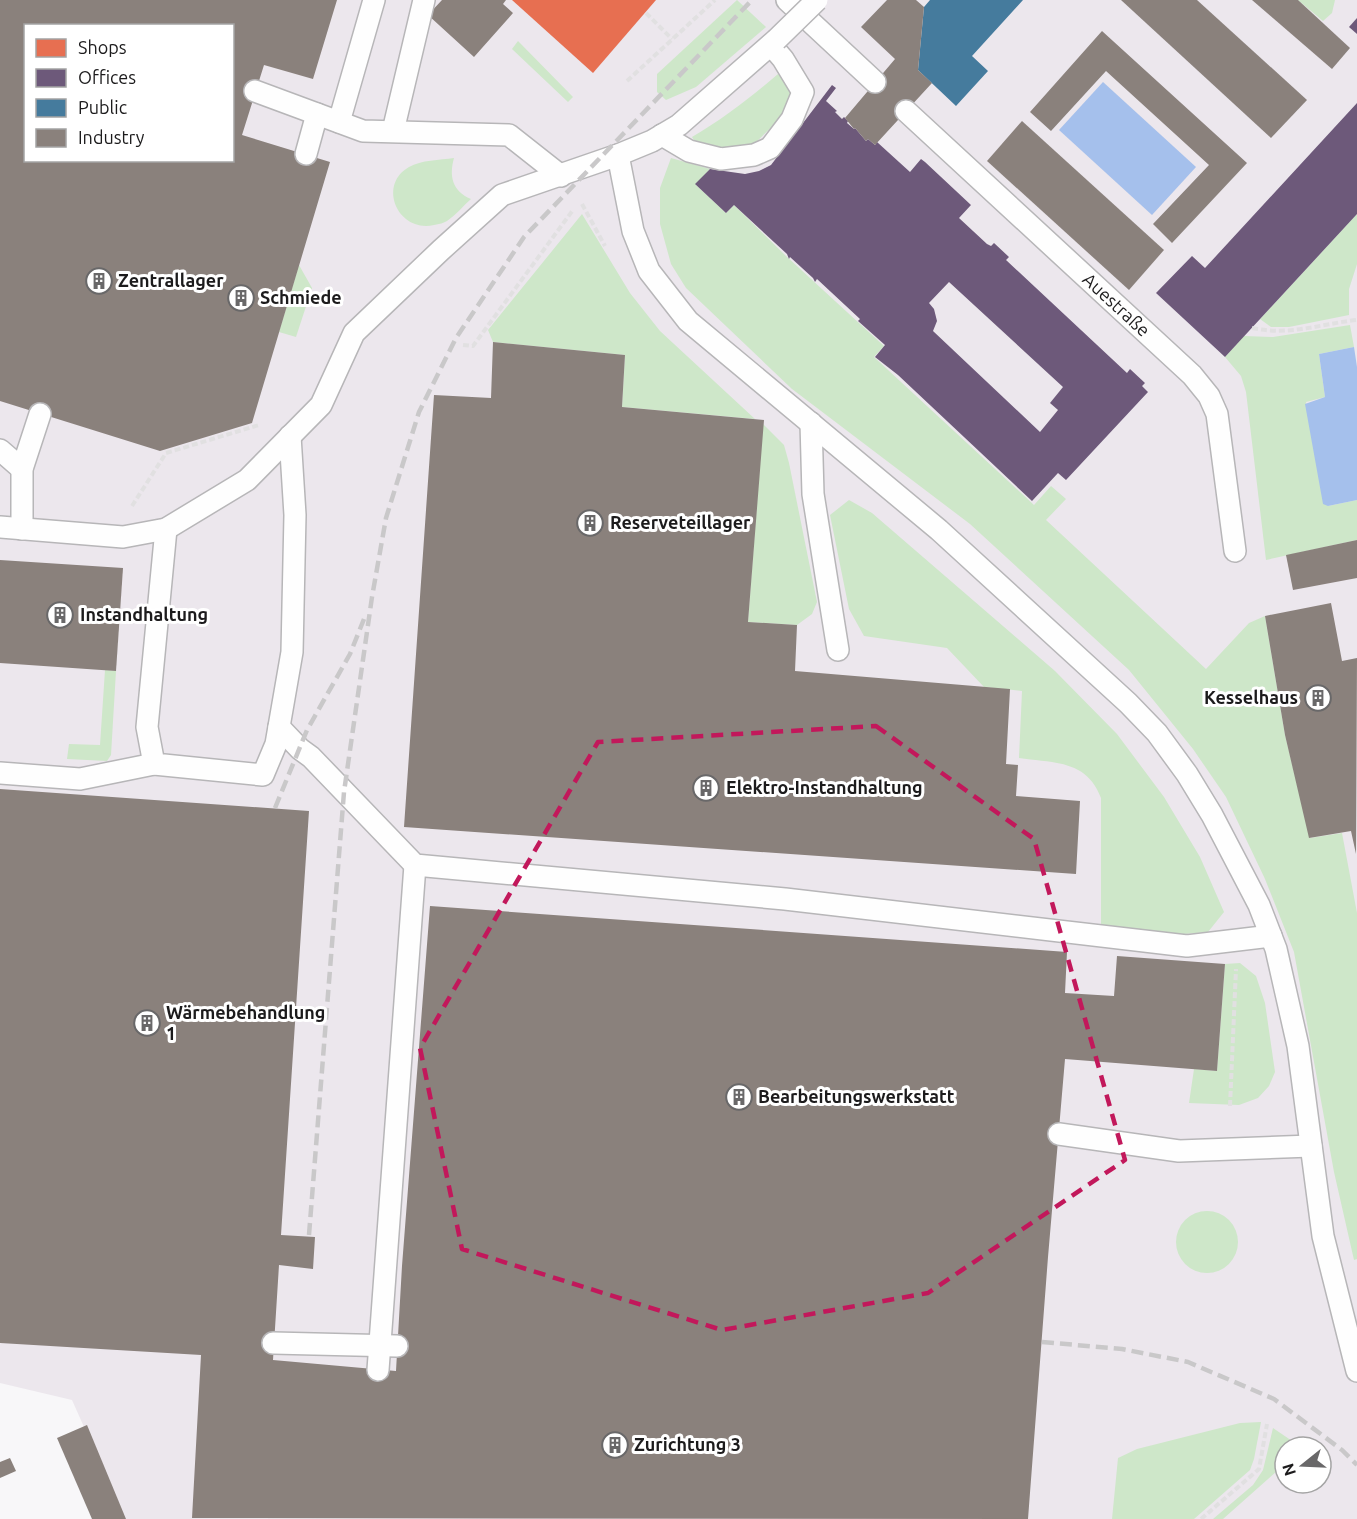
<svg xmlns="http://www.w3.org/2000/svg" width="1357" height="1519" font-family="Ubuntu,sans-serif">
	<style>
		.built { fill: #ece7ed; fill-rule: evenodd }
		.green { fill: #cee7c9 }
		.water { fill: #a5c0ec }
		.shops { fill: #e76f51 }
		.offices { fill: #6d597a; fill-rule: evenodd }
		.public { fill: #457b9d }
		.industry { fill: #8a817c; fill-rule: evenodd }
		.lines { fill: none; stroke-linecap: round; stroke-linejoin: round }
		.service-casing { stroke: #b7b6b8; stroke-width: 24 }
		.path { stroke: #e1e0e1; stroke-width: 4; stroke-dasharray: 6 3; stroke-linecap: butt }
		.service { stroke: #fefefe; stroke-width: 21 }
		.rail { stroke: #c9c8c9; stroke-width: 4.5; stroke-dasharray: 12 6; stroke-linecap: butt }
		.service-bridge-casing { stroke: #b7b6b8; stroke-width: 24; stroke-linecap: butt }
		.service-bridge { stroke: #fefefe; stroke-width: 21 }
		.marked { fill: none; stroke: #c2185b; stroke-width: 4.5; stroke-dasharray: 12 8; stroke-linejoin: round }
		.labels { text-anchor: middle; stroke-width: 6; stroke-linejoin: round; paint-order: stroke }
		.poi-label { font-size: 18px; font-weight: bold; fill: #1c1b1c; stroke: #fff; text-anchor: start }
		.street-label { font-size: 18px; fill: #1c1b1c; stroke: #fff }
	</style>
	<rect width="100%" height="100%" fill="#f8f7f9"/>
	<!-- built -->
	<path class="built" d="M 0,0 L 1357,0 L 1357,1519 L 125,1519 L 72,1400 L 0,1383 ZM 26,26 L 232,26 L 232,160 L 26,160 ZM 1285,1447 L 1321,1447 L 1321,1483 L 1285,1483 Z"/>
	<!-- green -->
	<g class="green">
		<polygon points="737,0 766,27 696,87 666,100 657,92 657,74"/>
		<polygon points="1298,0 1335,0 1332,13 1323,21"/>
		<polygon points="518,41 573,97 568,102 512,49"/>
		<path d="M 778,74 L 784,79 L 794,96 L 782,117 L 751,147 L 727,151 L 697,145 L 692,137 C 723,119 751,97 778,74 Z"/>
		<path d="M 454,158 C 449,176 452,191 471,199 C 463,206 456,215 447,221 C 444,223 439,224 434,225 C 398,233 377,185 409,167 C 421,160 440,160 454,158 Z"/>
		<polygon points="671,158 710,169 696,185 726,213 734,205 786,256 884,346 874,357 1034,505 1051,486 1066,499 1046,520 1206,669 1249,623 1265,616 1285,735 1310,838 1342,833 1357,913 1357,1259 1354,1260 1334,1172 1294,952 1265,879 1226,797 1193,749 1129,670 970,524 792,389 686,288 671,264 660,224 660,188"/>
		<polygon points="582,214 630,293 660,331 755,419 622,407 625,355 493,342 488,330"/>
		<polygon points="1357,214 1357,264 1349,289 1349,315 1289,327 1271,327 1260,319"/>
		<polygon points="299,265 312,288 296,337 279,332"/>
		<polygon points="1350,325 1354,347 1319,354 1325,397 1306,402 1328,506 1357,500 1357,540 1266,560 1246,392 1241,376 1225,357 1244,336 1273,337"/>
		<polygon points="763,424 784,445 789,463 817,602 812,614 797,625 748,622"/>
		<path d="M 849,500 L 872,513 L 1055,671 L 1117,734 L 1164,797 L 1200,857 L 1224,912 L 1208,932 L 1184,934 L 1101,930 L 1101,798 C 1087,760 1054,763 1019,758 L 1022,691 L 984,687 L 947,648 L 864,636 L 849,609 L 830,515 Z"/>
		<polygon points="105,670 116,671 111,755 107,761 67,759 69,744 100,745"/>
		<polygon points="1240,963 1256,976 1265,1003 1275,1072 1269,1086 1258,1098 1239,1105 1189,1103 1194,1069 1217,1071 1225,964"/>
		<circle cx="1207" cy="1242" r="31"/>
		<polygon points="1261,1422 1254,1459 1250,1470 1194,1519 1112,1519 1118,1458 1137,1449 1240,1423"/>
		<polygon points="1273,1428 1295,1443 1294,1447 1285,1447 1285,1464 1223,1519 1213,1519 1253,1485 1263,1470"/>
	</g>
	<!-- water -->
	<g class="water">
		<polygon points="1103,82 1196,167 1152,215 1059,130"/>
		<polygon points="1354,347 1357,367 1357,500 1328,506 1323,504 1305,404 1325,397 1319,354"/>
	</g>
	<!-- shops -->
	<polygon class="shops" points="512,0 656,0 593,73"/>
	<!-- offices -->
	<g class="offices">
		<polygon points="1357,18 1357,34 1349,27"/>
		<path d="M 832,85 L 836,88 L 826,101 L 837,111 L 835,112 L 842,119 L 844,117 L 848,121 L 847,123 L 854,129 L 855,128 L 866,141 L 868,139 L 875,145 L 877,142 L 910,172 L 921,159 L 925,162 L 971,205 L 959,218 L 987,244 L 991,246 L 994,243 L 1009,257 L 1006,260 L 1127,373 L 1130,369 L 1145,383 L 1142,386 L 1148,392 L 1066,480 L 1058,473 L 1032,501 L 898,375 L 875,357 L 885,345 L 858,321 L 860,319 L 817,279 L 815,282 L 813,278 L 790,257 L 789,259 L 787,254 L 734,205 L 726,213 L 695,184 L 710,169 L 745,174 L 759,171 L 771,165 ZM 949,282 L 1063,387 L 1050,403 L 1058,410 L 1040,432 L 933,331 L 937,321 L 934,309 L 929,303 Z"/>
		<polygon points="1357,103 1357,214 1225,357 1156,293 1192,256 1205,268"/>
	</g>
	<!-- public -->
	<polygon class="public" points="930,0 1023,0 972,56 988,71 956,106 918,70 924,7"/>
	<!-- industry -->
	<g class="industry">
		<path d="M 0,0 L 337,0 L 313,79 L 264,65 L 242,135 L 330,162 L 252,423 L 160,451 L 0,401 ZM 26,26 L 232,26 L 232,160 L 26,160 Z"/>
		<polygon points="442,0 506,0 503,4 513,13 474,57 428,15"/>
		<polygon points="887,0 916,0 924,7 918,70 932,83 875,145 868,139 866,141 855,128 854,129 845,118 895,59 861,27"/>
		<polygon points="1121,0 1197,0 1307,100 1271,138"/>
		<polygon points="1252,0 1298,0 1350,48 1332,69"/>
		<polygon points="1102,31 1247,163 1172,243 1153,224 1209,165 1106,71 1051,131 1030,112"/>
		<polygon points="1022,121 1164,250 1129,290 987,161"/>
		<polygon points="493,342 625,355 622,407 764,420 748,622 797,625 795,671 1010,689 1006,764 1018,765 1016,796 1080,801 1076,874 404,827 434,395 491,398"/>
		<polygon points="1357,540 1357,578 1293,590 1286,555"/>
		<polygon points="0,560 123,568 116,671 0,663"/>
		<polygon points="1331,603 1342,661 1357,658 1356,854 1351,831 1309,838 1285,735 1265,616"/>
		<polygon points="0,789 309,811 281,1235 315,1237 313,1269 279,1265 273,1360 396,1371 402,1266 430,906 1067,952 1065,993 1114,996 1117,956 1225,964 1217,1071 1065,1059 1048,1257 1028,1519 192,1518 201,1355 0,1343"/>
		<polygon points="87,1425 126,1519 92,1519 57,1438"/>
		<polygon points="10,1458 16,1471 0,1478 0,1462"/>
	</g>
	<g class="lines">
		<!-- service casing -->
		<g class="service-casing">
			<g id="service">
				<polyline points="787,0 875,82"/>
				<polyline points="776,40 679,125 652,141 618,155 633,231 649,271 688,321 939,530 1128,703 1157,733 1187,774 1212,815 1259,905 1276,949 1298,1046 1323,1236 1357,1371"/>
				<polyline points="255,91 363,131 509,135 561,176"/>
				<path id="s1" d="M 906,111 L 1192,375 L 1209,396 L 1217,414 L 1235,551"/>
				<polyline points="339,122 374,0"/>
				<polyline points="393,131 424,0"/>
				<polyline points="662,135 689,151 721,159 754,155 770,148 792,119 803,92 783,59 771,45"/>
				<polyline points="306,154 317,114"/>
				<polyline points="811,423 813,494 838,650"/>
				<polyline points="0,450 22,469"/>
				<polyline points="0,527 123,537 166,529 247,480 321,405 354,333 441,250 502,195 618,155"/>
				<polyline points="22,529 22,469 40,414"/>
				<polyline points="166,529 147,727 154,764 263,775 276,744 292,652 295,515 290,436"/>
				<polyline points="279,727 300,749 311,757 415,865 785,899 1187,946 1271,936"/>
				<polyline points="0,773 80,779 154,764"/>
				<polyline points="1059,1134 1179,1151 1311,1146"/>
				<polyline points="273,1343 397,1346"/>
				<polyline points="378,1370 415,865"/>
			</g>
		</g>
		<!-- path -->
		<g class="path">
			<polyline points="646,13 672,39"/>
			<polyline points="627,81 715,0"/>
			<polyline points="582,204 605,246"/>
			<path d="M 1252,328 C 1291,336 1319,324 1357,320"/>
			<polyline points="463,345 473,346 573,210"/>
			<polyline points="132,506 166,453 259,425"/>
			<polyline points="1230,1106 1236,969"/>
			<polyline points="1201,1519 1259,1469 1267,1424"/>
		</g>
		<!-- service -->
		<use href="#service" class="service"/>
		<!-- rail -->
		<g class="rail">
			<polyline points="275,808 307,730 350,654 364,619"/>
			<polyline points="309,1235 344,792 372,597 386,518 419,412 456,338 524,237 752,0"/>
			<polyline points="1042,1342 1122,1349 1188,1362 1274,1399 1342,1450 1357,1465"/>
		</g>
		<!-- service-bridge casing -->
		<g class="service-bridge-casing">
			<polyline id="service-bridge" points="776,40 817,0"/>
		</g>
		<!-- service-bridge -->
		<use href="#service-bridge" class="service-bridge"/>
	</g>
	<!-- marked area -->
	<path class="marked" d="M 876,726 L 1034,839 L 1125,1160 L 928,1293 L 722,1330 L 462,1249 L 420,1048 L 598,742 Z"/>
	<!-- icons -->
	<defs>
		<g id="building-ring" transform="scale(1.35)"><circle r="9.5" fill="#fff" stroke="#696869" stroke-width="1.5"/><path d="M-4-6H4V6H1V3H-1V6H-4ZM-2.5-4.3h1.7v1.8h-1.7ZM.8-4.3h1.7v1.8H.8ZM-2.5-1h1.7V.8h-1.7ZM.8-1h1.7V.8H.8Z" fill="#696869"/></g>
	</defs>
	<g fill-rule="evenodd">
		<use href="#building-ring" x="99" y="281"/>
		<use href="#building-ring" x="241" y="298"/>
		<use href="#building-ring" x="590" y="523"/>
		<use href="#building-ring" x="60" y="615"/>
		<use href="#building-ring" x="1318" y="698"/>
		<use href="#building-ring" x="706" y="788"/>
		<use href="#building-ring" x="147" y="1023"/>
		<use href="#building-ring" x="739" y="1097"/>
		<use href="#building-ring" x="615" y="1445"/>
	</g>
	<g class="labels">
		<!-- poi labels -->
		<g class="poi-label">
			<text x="118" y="287">Zentrallager</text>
			<text x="260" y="304">Schmiede</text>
			<text x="610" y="529">Reserveteillager</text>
			<text x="80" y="621">Instandhaltung</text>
			<text x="1298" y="704" text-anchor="end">Kesselhaus</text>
			<text x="726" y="794">Elektro-Instandhaltung</text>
			<text x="166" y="1019">Wärmebehandlung<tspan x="166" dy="21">1</tspan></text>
			<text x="758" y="1103">Bearbeitungswerkstatt</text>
			<text x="634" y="1451">Zurichtung 3</text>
		</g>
		<!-- street labels -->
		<g class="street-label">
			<text dy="6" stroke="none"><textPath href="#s1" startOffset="286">Auestraße</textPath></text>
		</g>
	</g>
	<!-- legend -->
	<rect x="24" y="24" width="210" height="138" fill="#ffffff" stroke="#a4a4a4" stroke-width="1.5"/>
	<rect x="36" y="39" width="30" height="18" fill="#e76f51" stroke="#a4a4a4" stroke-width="1.5"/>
	<text x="78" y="54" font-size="18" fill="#1c1b1c">Shops</text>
	<rect x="36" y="69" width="30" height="18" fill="#6d597a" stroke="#a4a4a4" stroke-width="1.5"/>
	<text x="78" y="84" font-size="18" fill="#1c1b1c">Offices</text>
	<rect x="36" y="99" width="30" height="18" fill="#457b9d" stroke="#a4a4a4" stroke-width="1.5"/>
	<text x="78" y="114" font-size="18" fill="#1c1b1c">Public</text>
	<rect x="36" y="129" width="30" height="18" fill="#8a817c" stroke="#a4a4a4" stroke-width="1.5"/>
	<text x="78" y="144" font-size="18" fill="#1c1b1c">Industry</text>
	<!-- north arrow -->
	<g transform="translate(1303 1465) rotate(252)"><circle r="28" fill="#ffffff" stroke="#a4a4a4" stroke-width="1.5"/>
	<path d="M0-4.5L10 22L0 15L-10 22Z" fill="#696869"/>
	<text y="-9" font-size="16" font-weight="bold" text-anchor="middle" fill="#1c1b1c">N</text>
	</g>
</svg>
